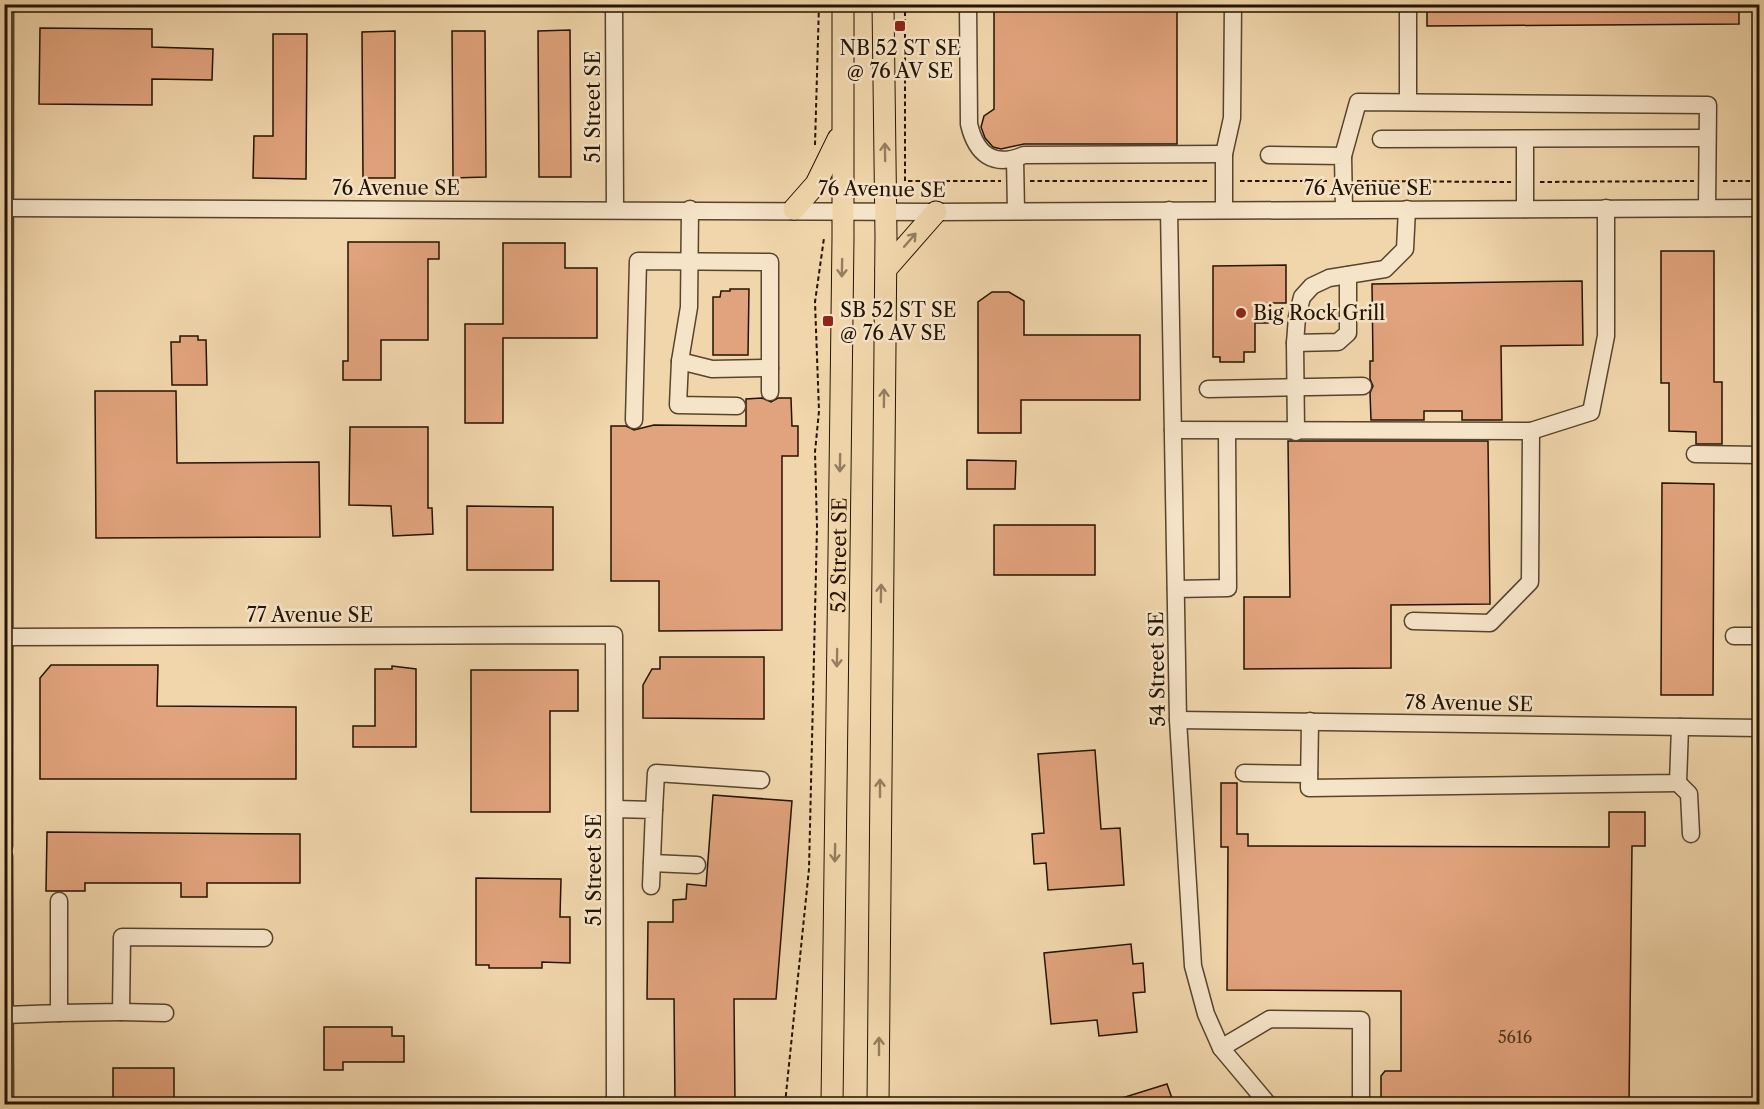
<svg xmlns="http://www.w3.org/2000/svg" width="1764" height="1109" font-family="'Libre Caslon Text',serif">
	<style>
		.building { fill: #e1a37d; stroke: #231300; stroke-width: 1.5 }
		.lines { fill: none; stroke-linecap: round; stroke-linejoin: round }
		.minor-casing { stroke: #56442b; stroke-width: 19 }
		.major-casing { stroke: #231300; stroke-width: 23 }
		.path { stroke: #231300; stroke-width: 2; stroke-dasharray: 4.5 3; stroke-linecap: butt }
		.minor { stroke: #f6e4c9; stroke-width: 16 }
		.major { stroke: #f1d6ac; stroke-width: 21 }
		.oneway { stroke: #947e5f }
		.poi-dot { fill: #8f2418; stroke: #f6e4c9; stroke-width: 2 }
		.labels { text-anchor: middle; stroke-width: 5; stroke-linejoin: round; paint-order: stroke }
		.number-label { font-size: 16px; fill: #52371f }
		.poi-label { font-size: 20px; fill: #231300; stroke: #f6e4c9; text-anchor: start }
		.street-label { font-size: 20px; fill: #231300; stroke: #f6e4c9 }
	</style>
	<rect width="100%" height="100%" fill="#f1d6ac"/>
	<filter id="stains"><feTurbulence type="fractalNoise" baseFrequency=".00333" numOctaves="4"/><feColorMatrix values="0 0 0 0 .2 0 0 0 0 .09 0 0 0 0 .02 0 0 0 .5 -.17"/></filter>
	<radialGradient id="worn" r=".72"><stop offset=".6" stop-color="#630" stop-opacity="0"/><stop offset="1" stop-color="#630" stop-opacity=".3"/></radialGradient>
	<!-- building -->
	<g class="building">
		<polygon points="994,4 1177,4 1177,144 1024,144 1001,149 993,147 985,138 981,127 984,116 994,109"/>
		<polygon points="1427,4 1739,4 1739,24 1427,26"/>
		<polygon points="40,28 152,29 152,47 213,49 212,80 152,79 152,105 39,104"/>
		<polygon points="570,30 571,177 539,177 538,31"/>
		<polygon points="395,31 395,178 363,178 362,32"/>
		<polygon points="452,31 485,31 486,177 453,178"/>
		<polygon points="273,34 307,34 306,179 253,178 254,136 273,136"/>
		<polygon points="348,242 439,242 439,259 428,259 428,340 381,340 381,380 343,380 343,361 348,361"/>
		<polygon points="503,243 565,243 565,268 597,268 597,338 503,338 503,423 465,423 465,324 503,324"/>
		<polygon points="1661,251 1714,251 1714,382 1722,382 1722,444 1696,444 1696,432 1669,431 1669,383 1661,383"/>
		<polygon points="1286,265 1286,303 1268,303 1268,323 1255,323 1255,352 1244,352 1244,362 1220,362 1220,357 1213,357 1213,266"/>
		<polygon points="1582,281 1583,345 1501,346 1502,420 1462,420 1462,411 1424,411 1424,420 1371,420 1370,393 1373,386 1370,379 1370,361 1373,361 1372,284"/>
		<polygon points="730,289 749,289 748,355 713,355 713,297 720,297 721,291 730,291"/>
		<polygon points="992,292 1009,292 1024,301 1024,335 1140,335 1140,400 1021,400 1021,433 978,433 978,302"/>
		<polygon points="180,336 198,336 198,340 206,340 207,385 172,385 171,342 180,342"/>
		<polygon points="95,391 176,391 177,463 319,462 320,537 96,538"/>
		<polygon points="762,398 771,402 778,398 791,398 792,426 798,426 798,456 782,456 782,630 659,631 659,581 611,581 611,426 626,426 634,430 654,425 746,426 746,399"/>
		<polygon points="350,427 428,427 428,508 432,508 433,534 393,536 391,506 349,505"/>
		<polygon points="1288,441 1488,441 1490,604 1391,605 1391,668 1244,669 1244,597 1290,597"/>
		<polygon points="967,460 1016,461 1015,489 967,489"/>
		<polygon points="1662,483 1714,484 1713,695 1661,695"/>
		<polygon points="467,506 553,507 553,570 467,570"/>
		<rect x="994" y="525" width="101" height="50"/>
		<polygon points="660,657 764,657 764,719 643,718 643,685 652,669 660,669"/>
		<polygon points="51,665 158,665 157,706 296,707 296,779 40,779 40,678"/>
		<polygon points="392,666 416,669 416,747 353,747 353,726 375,726 375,669 392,669"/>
		<polygon points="471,670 578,670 578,711 550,711 550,812 471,812"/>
		<polygon points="1095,750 1101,829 1120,828 1124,885 1048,890 1046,863 1034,864 1032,834 1044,833 1038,754"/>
		<polygon points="1221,783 1237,783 1237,834 1248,834 1248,846 1609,847 1609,812 1645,812 1645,846 1632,846 1629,1104 1381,1104 1381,1076 1385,1071 1401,1071 1401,991 1227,990 1228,847 1221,847"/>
		<polygon points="713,795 792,801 776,999 734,999 735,1104 675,1104 674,999 647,999 648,922 673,922 673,900 686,899 687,884 706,886"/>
		<polygon points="47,832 300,834 300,883 207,883 207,897 181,897 181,883 85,883 85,891 46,891"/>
		<polygon points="476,878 561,879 560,917 570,917 570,963 542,962 542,968 489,968 489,965 476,965"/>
		<polygon points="1131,944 1133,964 1143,963 1145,992 1133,993 1137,1032 1099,1036 1097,1020 1051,1024 1044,953"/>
		<polygon points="324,1027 392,1027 392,1036 404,1036 404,1062 343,1062 343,1070 324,1070"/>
		<rect x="113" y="1068" width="61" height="36"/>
		<polygon points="1167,1084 1174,1104 1109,1104 1109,1102"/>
	</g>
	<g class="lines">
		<!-- minor casing -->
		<g class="minor-casing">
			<g id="minor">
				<polyline points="614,4 615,210"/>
				<path d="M 968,4 L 969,124 C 976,154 993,168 1024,155 L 1224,154"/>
				<polyline points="1408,101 1408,4"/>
				<polyline points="1381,139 1707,138"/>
				<polyline points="1525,139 1525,209"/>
				<polyline points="1269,155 1343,156 1344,209"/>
				<polyline points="1343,156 1358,102 1708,105 1707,208"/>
				<polyline points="1015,159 1016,211"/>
				<polyline points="4,208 936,212 1760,208"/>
				<polyline points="690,209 689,307 680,361 678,405 737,406"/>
				<polyline points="1169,210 1178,720 1193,966 1206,1014 1221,1048 1268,1104"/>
				<polyline points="1224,210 1224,154 1232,118 1233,4"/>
				<polyline points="1295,343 1338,342 1348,333 1348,275"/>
				<polyline points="680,361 712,369 770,368"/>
				<polyline points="1208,389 1363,386"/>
				<polyline points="634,420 638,261 770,262 770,392"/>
				<polyline points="1173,430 1531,431"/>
				<polyline points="1296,432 1295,343 1297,317 1302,297 1312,286 1329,278 1385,269 1405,249 1407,209"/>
				<polyline points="1695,454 1760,455"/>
				<polyline points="1176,589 1228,588 1227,432"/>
				<polyline points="1413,621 1490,623 1530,582 1531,431 1591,412 1606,336 1606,208"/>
				<polyline points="1734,636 1760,636"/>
				<polyline points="4,637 614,635 615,1104"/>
				<polyline points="1178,720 1760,728"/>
				<polyline points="1310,721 1309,788 1678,783 1680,727"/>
				<polyline points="1244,773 1309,774"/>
				<polyline points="1678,783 1689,794 1691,834"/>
				<polyline points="615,809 654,810 651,886"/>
				<polyline points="654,810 656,773 761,780"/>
				<polyline points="4,846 5,4"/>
				<polyline points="4,856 5,1104"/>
				<polyline points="652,863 697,865"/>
				<polyline points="121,1012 165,1013"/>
				<polyline points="59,1013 121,1012 122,937 264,938"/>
				<polyline points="5,1015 59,1013 59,901"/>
				<polyline points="1221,1048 1270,1019 1361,1020 1361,1104"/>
			</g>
		</g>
		<!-- major casing -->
		<g class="major-casing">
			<g id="major">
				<polyline points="794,209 816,184 838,139"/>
				<polyline points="886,269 936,212"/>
				<path id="s1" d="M 832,1104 L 843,238 L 843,4"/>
				<polyline points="878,1104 886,237 883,4"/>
			</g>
		</g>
		<!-- path -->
		<g class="path">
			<polyline points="905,4 905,181 1001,181"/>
			<polyline points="815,145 819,4"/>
			<polyline points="1030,181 1208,181"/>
			<polyline points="1240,181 1328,181"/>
			<polyline points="1357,181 1511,182"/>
			<polyline points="1723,181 1760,181"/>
			<polyline points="1540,182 1694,181"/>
			<polyline points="785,1104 809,869 817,527 815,452 819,411 815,302 824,238"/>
		</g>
		<!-- minor -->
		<use href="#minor" class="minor"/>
		<!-- major -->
		<use href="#major" class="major"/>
	</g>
	<!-- one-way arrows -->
	<defs><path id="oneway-shaft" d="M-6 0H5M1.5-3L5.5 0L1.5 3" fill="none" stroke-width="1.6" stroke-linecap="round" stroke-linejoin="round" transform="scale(1.5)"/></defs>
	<g class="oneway">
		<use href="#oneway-shaft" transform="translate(885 152) rotate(-91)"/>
		<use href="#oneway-shaft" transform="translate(910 240) rotate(-49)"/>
		<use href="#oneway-shaft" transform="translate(842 268) rotate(91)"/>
		<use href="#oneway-shaft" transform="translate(884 398) rotate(-89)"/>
		<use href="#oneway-shaft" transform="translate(840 463) rotate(91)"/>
		<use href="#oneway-shaft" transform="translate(881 593) rotate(-89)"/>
		<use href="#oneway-shaft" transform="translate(837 658) rotate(91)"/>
		<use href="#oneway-shaft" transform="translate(880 788) rotate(-90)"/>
		<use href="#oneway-shaft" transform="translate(835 853) rotate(91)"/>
		<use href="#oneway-shaft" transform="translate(879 1046) rotate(-90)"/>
	</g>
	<!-- markers -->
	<g class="poi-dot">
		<rect x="894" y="20" width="12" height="12" rx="3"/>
		<circle cx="1241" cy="313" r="6"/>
		<rect x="822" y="315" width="12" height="12" rx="3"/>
	</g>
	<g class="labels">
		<!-- number labels -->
		<g class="number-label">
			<text x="1515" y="1043">5616</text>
		</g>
		<!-- poi labels -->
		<g class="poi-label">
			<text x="900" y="55" text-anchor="middle">NB 52 ST SE<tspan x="900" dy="23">@ 76 AV SE</tspan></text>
			<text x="840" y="317">SB 52 ST SE<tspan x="840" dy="23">@ 76 AV SE</tspan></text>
			<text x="1253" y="320">Big Rock Grill</text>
		</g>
		<!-- street labels -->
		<g class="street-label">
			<text transform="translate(593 107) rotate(-90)" y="7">51 Street SE</text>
			<text x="396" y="195">76 Avenue SE</text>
			<text x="1368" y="195">76 Avenue SE</text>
			<text transform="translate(882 189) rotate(1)" y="7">76 Avenue SE</text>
			<text dy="7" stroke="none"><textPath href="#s1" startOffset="549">52 Street SE</textPath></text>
			<text x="310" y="622">77 Avenue SE</text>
			<text transform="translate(1157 669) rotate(-91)" y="7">54 Street SE</text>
			<text transform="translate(1469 703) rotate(1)" y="7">78 Avenue SE</text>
			<text transform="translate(594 870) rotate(-90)" y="7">51 Street SE</text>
		</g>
	</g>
	<!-- margin -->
	<rect width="1764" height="1109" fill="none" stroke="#f1d6ac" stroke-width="24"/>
	<rect x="6" y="6" width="1752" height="1097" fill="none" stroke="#231300" stroke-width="3"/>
	<rect x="12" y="12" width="1740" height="1085" fill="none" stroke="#231300" stroke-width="1.5"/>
	<rect width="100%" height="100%" filter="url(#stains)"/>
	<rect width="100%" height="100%" fill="url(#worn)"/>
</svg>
